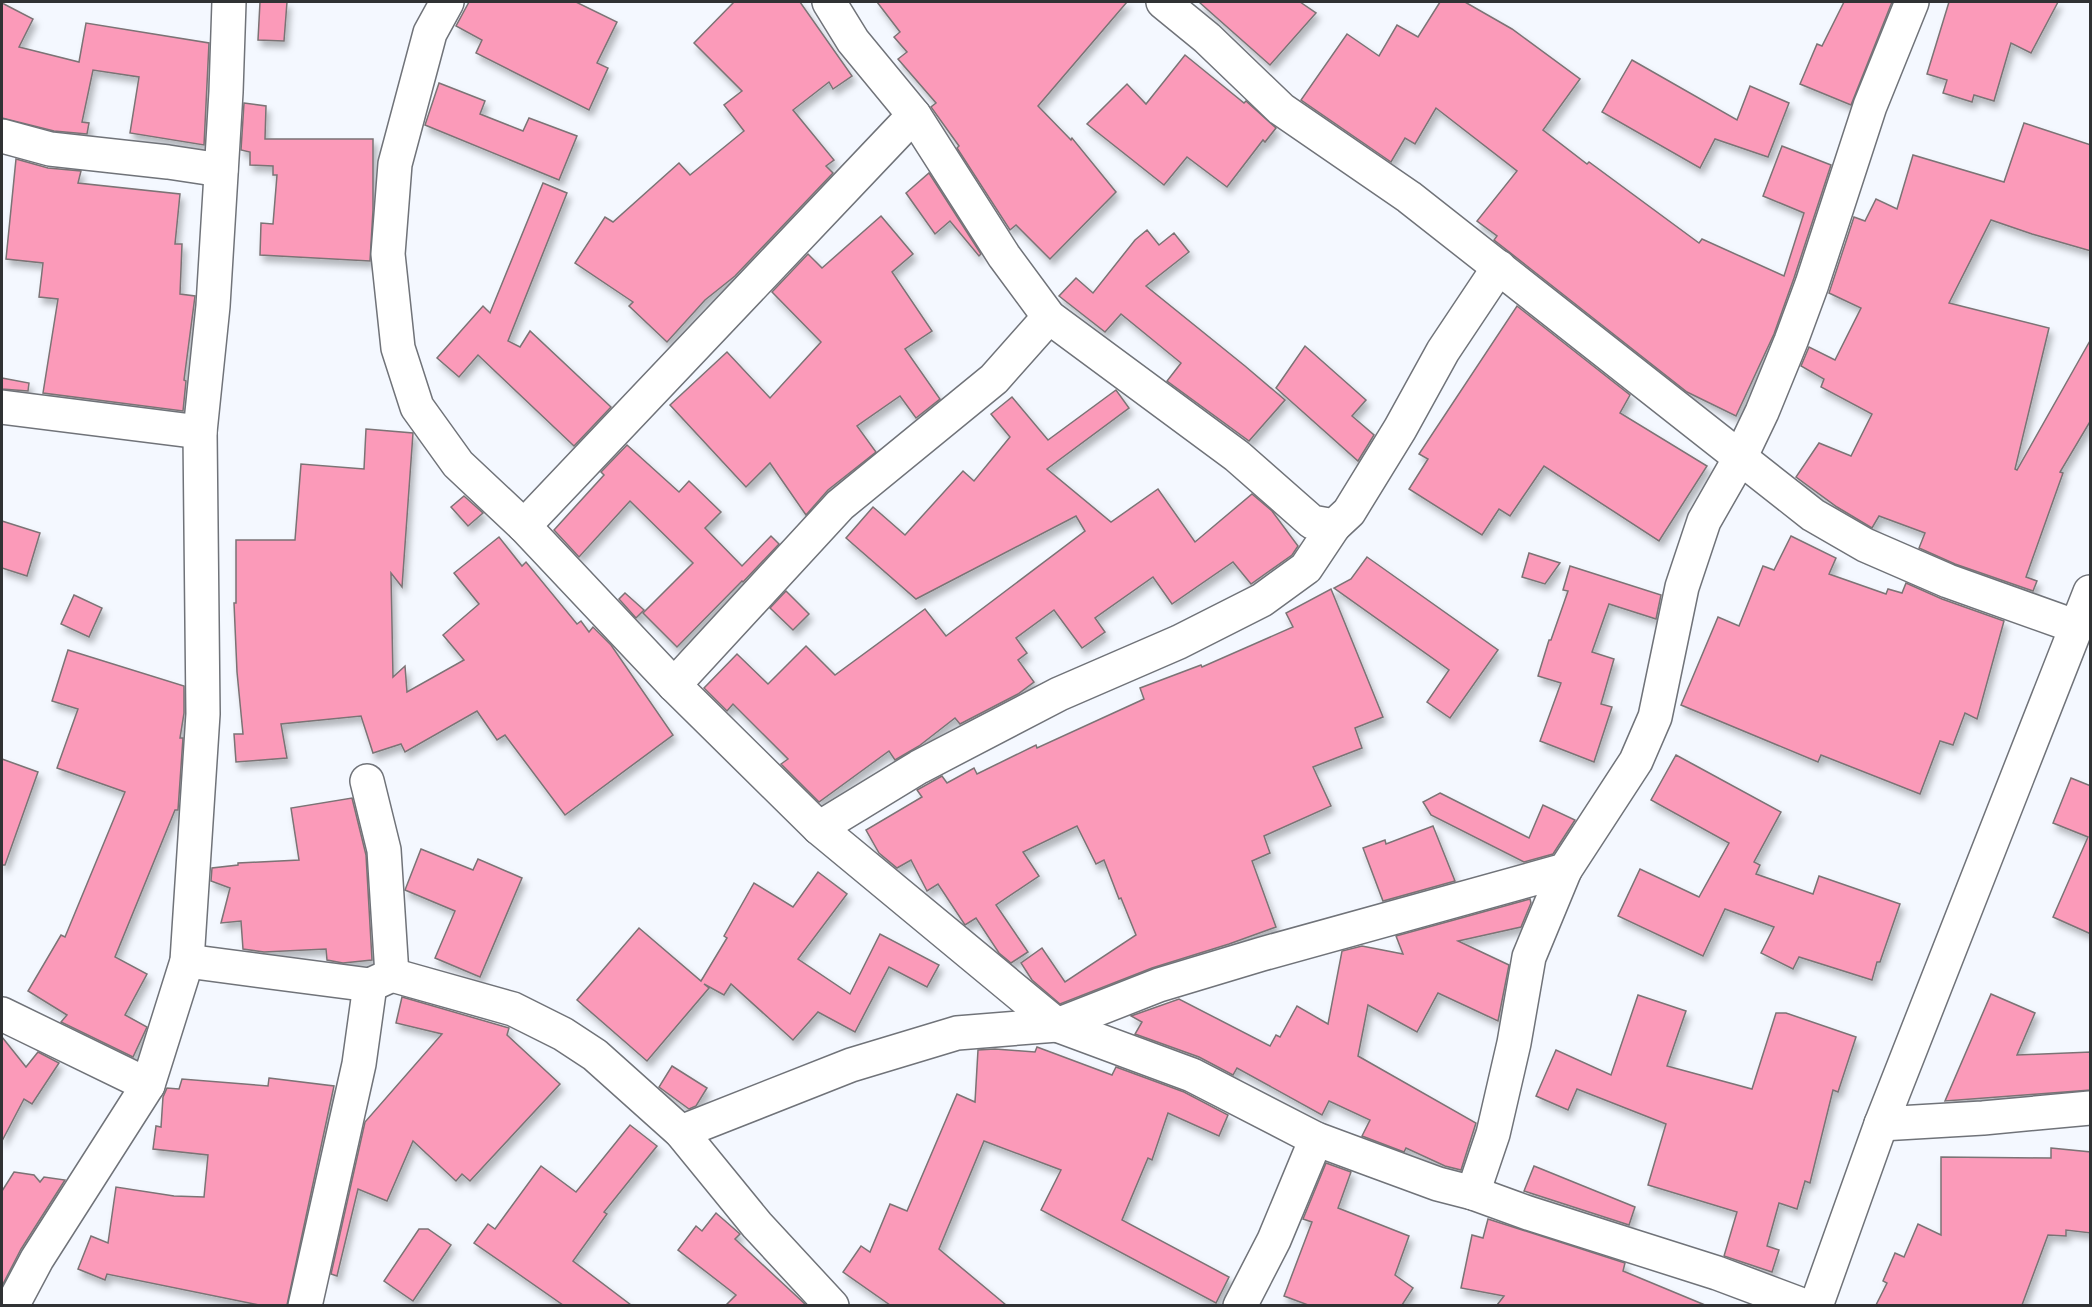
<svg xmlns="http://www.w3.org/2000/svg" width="2092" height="1307" font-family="'Open Sans',sans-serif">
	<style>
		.building { fill: #fb9ab9; stroke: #7b7375; stroke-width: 1.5; filter: url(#shadow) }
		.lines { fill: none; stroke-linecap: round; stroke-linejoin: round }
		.street-casing { stroke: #707379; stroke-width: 36 }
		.secondary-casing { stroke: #707379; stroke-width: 36 }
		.street { stroke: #fff; stroke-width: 33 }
		.secondary { stroke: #fff; stroke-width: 33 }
	</style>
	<defs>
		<filter id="shadow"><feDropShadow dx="3.5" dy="6" stdDeviation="3" flood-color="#0004"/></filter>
	</defs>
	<rect width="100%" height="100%" fill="#f4f8ff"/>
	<!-- building -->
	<g class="building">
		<polygon points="260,2 287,2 284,41 258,40"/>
		<polygon points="469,2 576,2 617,22 597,63 608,68 589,110 476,53 482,40 456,26"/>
		<polygon points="734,2 800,2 852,76 833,89 829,82 793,110 834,160 826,166 833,173 735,276 705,300 667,342 629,306 633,302 575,263 605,217 613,222 679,163 690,175 744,131 724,105 742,91 694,43"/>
		<polygon points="877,2 1127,2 1038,106 1071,140 1072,138 1116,192 1050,259 1016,225 1010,230 957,148 959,146 931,107 936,103 898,59 907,52 894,37 900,32"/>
		<polygon points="1199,2 1300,2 1316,13 1270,65"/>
		<polygon points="1440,2 1465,2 1512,29 1580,79 1543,130 1587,164 1589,162 1699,243 1702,239 1784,276 1804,213 1763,196 1782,146 1831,165 1794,278 1774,334 1736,416 1687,392 1494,240 1497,236 1477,221 1517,171 1436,108 1415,144 1405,138 1391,162 1301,100 1347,34 1379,56 1397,25 1418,37"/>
		<polygon points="1844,2 1892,2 1851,105 1800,84 1817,44 1822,46"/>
		<polygon points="1949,2 2058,2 2031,53 2011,43 1994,101 1974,95 1972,102 1943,93 1947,80 1927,74"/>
		<polygon points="2,3 33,19 19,47 79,62 86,23 209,43 204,145 130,133 139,77 93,70 82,122 89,123 87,134 54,131 2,118"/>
		<polygon points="1185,55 1244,103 1246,101 1276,128 1265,142 1263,140 1227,187 1187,157 1164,185 1087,124 1127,84 1146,104"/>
		<polygon points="1632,60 1737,120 1750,86 1789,103 1768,157 1715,139 1700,168 1602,112"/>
		<polygon points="439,83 485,101 480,114 523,131 529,118 577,136 559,180 425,125"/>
		<polygon points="244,103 266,106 265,139 373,139 373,210 370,261 260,255 261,223 273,224 277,175 273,175 273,166 250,165 250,152 241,150"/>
		<polygon points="2024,123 2091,145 2091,251 2032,234 1991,220 1949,303 2049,328 2015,469 2017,470 2091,339 2091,420 2060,472 2063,473 2026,577 2037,581 2033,591 1955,564 1919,548 1925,533 1879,516 1872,528 1837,507 1796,477 1819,443 1851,456 1872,414 1821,387 1824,379 1801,366 1809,347 1835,360 1861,308 1829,293 1854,217 1865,221 1876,199 1897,209 1913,155 2004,182"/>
		<polygon points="16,159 48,168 81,171 78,183 180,194 175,244 182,244 180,294 195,296 184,380 186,381 183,411 43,393 58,299 39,297 43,263 6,259"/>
		<polygon points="929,173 981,254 979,256 950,221 935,234 906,193"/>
		<polygon points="543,183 567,193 508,341 520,347 530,331 611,407 574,446 478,355 459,377 437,358 483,306 490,313"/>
		<polygon points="881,216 913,254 892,272 932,331 905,349 940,399 916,418 900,396 857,426 876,452 828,490 806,515 770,463 746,487 670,405 727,352 770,398 821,342 772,292 808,254 822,268"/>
		<polygon points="1147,230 1159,245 1174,233 1189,252 1146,286 1245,366 1285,400 1249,441 1167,381 1181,363 1121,314 1105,332 1059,296 1076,278 1093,293 1135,240"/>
		<polygon points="1517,306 1630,395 1620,413 1707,466 1659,541 1544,466 1510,516 1499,509 1482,535 1409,489 1428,459 1419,454"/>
		<polygon points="1305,346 1366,400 1352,416 1374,435 1358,461 1276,388"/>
		<polygon points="2,378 29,383 28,391 2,389"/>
		<polygon points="1116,390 1129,408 1047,469 1111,522 1158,489 1195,542 1252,494 1272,511 1298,546 1292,555 1251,584 1233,562 1172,604 1153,577 1095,618 1105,632 1082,648 1054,610 1016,638 1027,653 1018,660 1034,682 1018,694 960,724 955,718 919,746 895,760 889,751 819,802 781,764 788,759 733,704 727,711 704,688 737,654 768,684 806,646 835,675 925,609 946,636 1085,531 1076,516 916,599 846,538 873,507 905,535 963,471 974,481 1010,437 991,414 1012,397 1048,440"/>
		<polygon points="366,429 413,433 402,587 391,573 393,677 405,666 407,692 464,660 443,635 479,604 454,573 499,537 522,566 526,562 577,624 581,621 589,632 593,627 611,645 673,735 565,815 505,735 497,740 477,711 405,752 401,744 373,753 361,716 281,724 287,758 236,762 234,734 243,734 237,672 234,603 236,603 236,540 295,540 301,464 364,469"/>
		<polygon points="627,445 679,492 689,481 721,512 705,528 742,566 771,536 779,544 743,582 742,581 677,647 643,613 693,563 630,501 579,557 554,530 604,475 601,472"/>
		<polygon points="464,496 483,513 468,526 451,507"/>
		<polygon points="2,521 40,533 27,576 2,568"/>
		<polygon points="1791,536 1836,558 1829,574 1886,594 1888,589 1902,593 1906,583 1942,599 2004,621 1977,719 1965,713 1953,745 1940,741 1920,794 1821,755 1818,762 1681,705 1718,617 1739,626 1763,566 1774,570"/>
		<polygon points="1529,553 1560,563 1545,584 1522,577"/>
		<polygon points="1367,557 1498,650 1450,718 1427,702 1449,670 1334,588 1351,579"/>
		<polygon points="1570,566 1661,595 1656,619 1609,604 1592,652 1614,659 1601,704 1612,707 1594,762 1540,741 1561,683 1538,676 1549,640 1551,640 1568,591 1563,590"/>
		<polygon points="1331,589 1383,717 1355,728 1362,748 1313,767 1331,806 1264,836 1270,853 1252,861 1276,927 1229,944 1152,968 1060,1004 1032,980 1021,963 1042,948 1065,982 1136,935 1121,898 1119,899 1104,860 1096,864 1077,826 1023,852 1039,876 996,905 1028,952 1011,963 999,953 976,918 965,925 938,884 927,891 911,860 897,868 879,853 866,830 922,797 917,790 942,776 947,783 974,768 977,774 1036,745 1037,748 1144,699 1140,688 1201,665 1202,667 1293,627 1286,613"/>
		<polygon points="786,591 809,614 793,630 770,608"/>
		<polygon points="625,593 644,610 636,618 619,599"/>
		<polygon points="74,595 102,608 89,637 61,624"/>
		<polygon points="68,650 184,686 184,713 180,738 183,738 178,810 175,810 115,957 147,974 125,1015 147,1027 133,1057 61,1022 67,1015 28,991 61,935 65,937 125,792 57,768 78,709 52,701"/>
		<polygon points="1676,755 1781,812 1754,862 1760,865 1756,874 1813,894 1819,876 1900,904 1880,962 1877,962 1872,980 1799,957 1793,969 1761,953 1774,927 1725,909 1703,956 1618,916 1640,869 1699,897 1729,843 1651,800"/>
		<polygon points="2,759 38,772 5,865 2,865"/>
		<polygon points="2071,778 2091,786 2091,934 2053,917 2088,837 2053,823"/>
		<polygon points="1440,793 1529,838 1543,805 1575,820 1553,854 1524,862 1431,815 1423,802"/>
		<polygon points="352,798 366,855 372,960 343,963 327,960 326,949 264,952 243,949 241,921 221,923 230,888 211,881 212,868 238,865 238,863 299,860 291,808"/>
		<polygon points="1433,826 1455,881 1383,901 1363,848 1385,840 1386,844"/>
		<polygon points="421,849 473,870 478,859 522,878 480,977 435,958 455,911 405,890"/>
		<polygon points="818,872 847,894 798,959 850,994 880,934 939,965 927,987 889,967 855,1032 818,1012 793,1040 731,984 724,995 704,984 709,988 647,1061 577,1000 639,928 701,981 727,938 724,936 754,883 793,907"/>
		<polygon points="1530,899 1531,903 1521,927 1458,941 1509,965 1498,1021 1438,993 1417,1032 1368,1005 1358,1056 1476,1123 1461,1170 1445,1166 1406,1148 1404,1152 1362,1136 1370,1120 1329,1101 1322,1115 1237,1068 1233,1075 1199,1057 1135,1034 1142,1022 1131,1016 1179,999 1270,1046 1276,1035 1280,1037 1297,1006 1328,1024 1342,951 1362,946 1403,954 1396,936"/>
		<polygon points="1991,994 2035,1013 2017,1055 2091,1052 2091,1090 1945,1101"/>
		<polygon points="1638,995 1686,1011 1667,1066 1752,1089 1776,1013 1786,1013 1856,1037 1838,1092 1833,1090 1810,1183 1805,1181 1797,1209 1779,1203 1767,1246 1779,1250 1772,1272 1724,1256 1737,1212 1648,1185 1666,1124 1577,1089 1568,1110 1536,1096 1556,1050 1611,1075"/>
		<polygon points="402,997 509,1028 507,1035 560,1084 470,1181 462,1174 456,1181 413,1141 387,1201 358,1189 337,1276 331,1274 365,1122 442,1034 396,1023"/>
		<polygon points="2,1037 26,1067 38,1052 59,1063 32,1104 24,1099 2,1141"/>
		<polygon points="1037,1047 1112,1075 1116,1067 1184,1092 1228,1115 1219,1136 1168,1113 1152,1160 1148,1158 1122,1220 1229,1277 1216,1303 1041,1210 1061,1170 984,1141 939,1249 1006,1305 890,1305 843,1272 861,1246 870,1252 890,1204 907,1211 957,1094 975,1102 978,1050 995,1049 1035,1052"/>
		<polygon points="672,1066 707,1088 696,1106 689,1109 659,1087"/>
		<polygon points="269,1078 334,1086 287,1305 259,1305 107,1274 105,1280 78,1269 91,1236 108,1243 116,1187 174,1196 204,1197 208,1155 153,1149 156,1126 161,1127 163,1097 167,1088 179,1089 182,1079 268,1086"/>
		<polygon points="630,1125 657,1146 604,1212 607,1214 573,1261 631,1305 563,1305 474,1243 488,1224 495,1229 541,1166 576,1192"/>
		<polygon points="2051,1148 2091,1152 2091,1233 2066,1230 2066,1236 2048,1235 2022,1305 1876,1305 1887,1283 1883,1281 1895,1253 1904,1257 1918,1224 1941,1235 1941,1157 2051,1158"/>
		<polygon points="1326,1163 1351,1172 1338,1208 1409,1236 1395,1275 1413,1288 1402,1305 1308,1305 1284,1296 1312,1222 1303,1219"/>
		<polygon points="1534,1166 1635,1207 1629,1225 1524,1191"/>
		<polygon points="14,1172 34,1175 40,1182 44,1177 65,1180 21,1249 2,1286 2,1191"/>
		<polygon points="716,1213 740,1234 735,1239 806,1305 726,1305 736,1295 678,1250 696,1226 702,1231"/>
		<polygon points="1488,1219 1625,1263 1623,1271 1705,1305 1497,1305 1504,1296 1461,1288 1472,1235 1483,1238"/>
		<polygon points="419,1229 428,1229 451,1245 413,1301 384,1281"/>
	</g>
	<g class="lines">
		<!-- street casing -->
		<g class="street-casing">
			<g id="street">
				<polyline points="447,2 430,33 395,164 388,254 398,348 417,407 458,464 524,526 674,685 819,828 1057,1025 1192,1075 1316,1139 1370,1159 1438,1184 1473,1193 1528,1213 1717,1273 1805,1306"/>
				<polyline points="829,2 853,41 914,115 1004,256 1049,317 1237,456 1312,522 1334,526 1349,512 1400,429 1443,351 1499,267"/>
				<polyline points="1163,2 1207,38 1281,109 1409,197 1813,515 1865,545 1948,581 2077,627"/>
				<polyline points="2,136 50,149 168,162 221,170"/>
				<polyline points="2,407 200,432"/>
				<polyline points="524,526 914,115"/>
				<polyline points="674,685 840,505 994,379 1049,317"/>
				<polyline points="367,781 384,850 392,975"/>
				<polyline points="819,828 919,767 1059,694 1179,642 1262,600 1306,568 1334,526"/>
				<polyline points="187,961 370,985 392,975 513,1009 563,1034 595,1055 681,1132 757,1225 832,1306"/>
				<polyline points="2,1014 148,1085"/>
				<polyline points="1881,1124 1983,1118 2090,1108"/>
				<polyline points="681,1132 851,1065 957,1033 1057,1025 1159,985 1262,954 1565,870 1636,761 1655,717 1682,587 1704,521 1740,458 1762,412 1791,341 1812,284 1870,106 1912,2"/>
				<polyline points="1473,1193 1493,1134 1514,1043 1529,957 1565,870"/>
				<polyline points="12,1306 37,1259 148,1085 187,961 203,714 200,432 213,306 226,92 229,2"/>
				<polyline points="305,1306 359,1064 370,985"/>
				<polyline points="1240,1306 1274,1240 1316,1139"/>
			</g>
		</g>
		<!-- secondary casing -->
		<g class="secondary-casing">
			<polyline id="secondary" points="1816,1306 1881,1124 2090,592"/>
		</g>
		<!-- street -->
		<use href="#street" class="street"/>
		<!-- secondary -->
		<use href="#secondary" class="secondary"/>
	</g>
	<!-- border -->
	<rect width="2092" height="1307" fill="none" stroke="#303234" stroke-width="6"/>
</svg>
